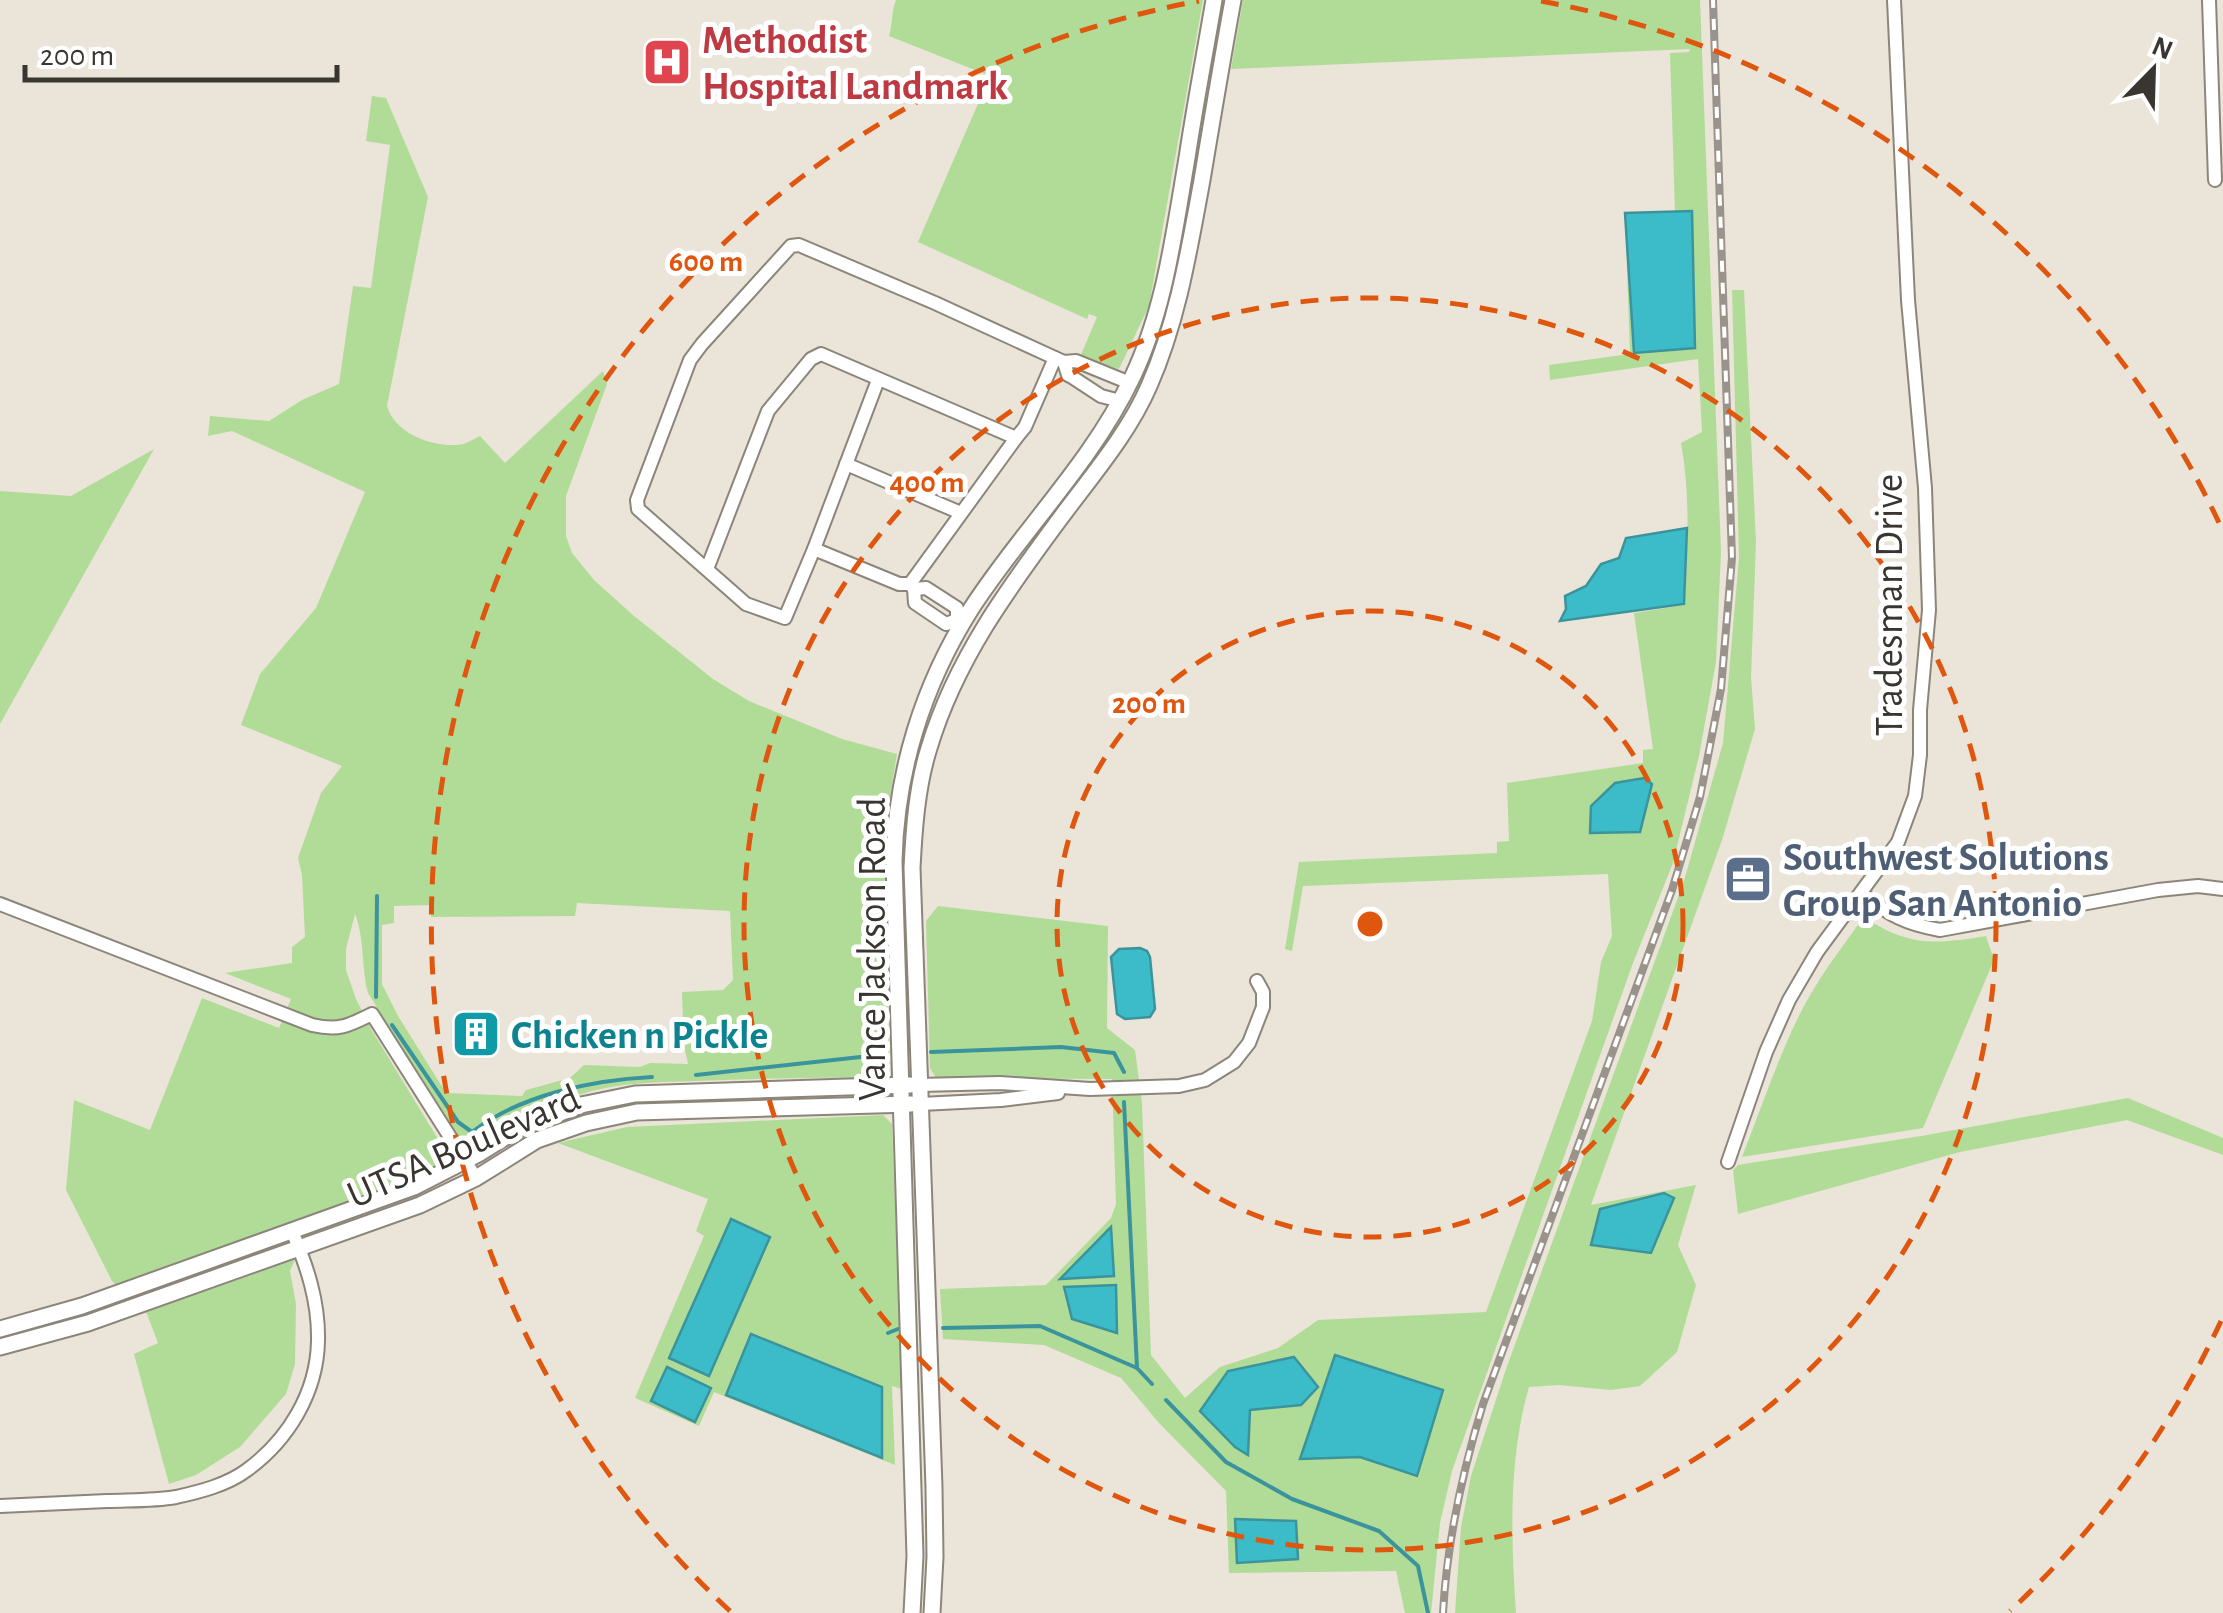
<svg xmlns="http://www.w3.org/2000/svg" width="2223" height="1613" font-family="'Alegreya Sans',sans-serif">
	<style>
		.green { fill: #b1dc98; fill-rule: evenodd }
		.water { fill: #3cbcc9; stroke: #3b949b; stroke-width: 2.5 }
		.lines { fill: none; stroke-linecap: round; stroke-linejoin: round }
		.stream { stroke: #3b949b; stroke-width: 4 }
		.minor-casing { stroke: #8c857a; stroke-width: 16 }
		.major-casing { stroke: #8c857a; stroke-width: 19 }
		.minor { stroke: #fff; stroke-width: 12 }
		.major { stroke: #fff; stroke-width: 15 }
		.rail-casing { stroke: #99938b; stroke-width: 8 }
		.rail { stroke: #fff; stroke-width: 4; stroke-dasharray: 11; stroke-linecap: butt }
		.ring { fill: none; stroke: #df570e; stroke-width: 5; stroke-dasharray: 18 12 }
		.labels { text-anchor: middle; stroke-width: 10; stroke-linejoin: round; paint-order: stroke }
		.health-label { font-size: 40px; font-weight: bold; fill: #be3a42; stroke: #fff; text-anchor: start }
		.street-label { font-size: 40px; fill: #393631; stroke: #fff }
		.service-label { font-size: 40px; font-weight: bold; fill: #4e5e75; stroke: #fff; text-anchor: start }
		.culture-label { font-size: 40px; font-weight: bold; fill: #0d838f; stroke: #fff; text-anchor: start }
		.centre { fill: #df570e; stroke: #fff; stroke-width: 5 }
		.ring-label { font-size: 30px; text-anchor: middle; font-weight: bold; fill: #df570e; stroke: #fff; stroke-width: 10; stroke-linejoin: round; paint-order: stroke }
	</style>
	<rect width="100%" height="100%" fill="#ebe4d8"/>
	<!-- green -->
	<g class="green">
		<path d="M 896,0 L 1203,0 L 1149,306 L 1119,369 L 1080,357 L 1097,317 L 1089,314 L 1087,319 L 918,242 L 990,76 L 889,36 C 893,23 891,12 896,0 Z"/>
		<path d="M 1243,0 L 1700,0 L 1721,552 L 1716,662 L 1699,756 L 1673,863 L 1633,963 L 1452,1471 L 1440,1523 L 1431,1613 L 1405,1613 L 1396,1571 L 1229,1573 L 1226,1491 L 1159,1423 L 1121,1378 L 1044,1345 L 943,1339 L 940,1289 L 1046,1285 L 1111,1218 L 1116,1204 L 1112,1079 L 936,1078 L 930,1068 L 926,921 L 938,906 L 1108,926 L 1107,1028 L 1135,1050 L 1142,1103 L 1151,1355 L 1185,1398 L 1220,1367 L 1278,1348 L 1318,1320 L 1486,1312 L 1592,1021 L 1601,962 L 1612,936 L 1608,874 L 1303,886 L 1292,951 L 1285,949 L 1299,862 L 1497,853 L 1497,842 L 1509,841 L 1507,783 L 1643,763 L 1643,750 L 1653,749 L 1634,613 L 1685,605 C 1687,551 1691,497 1681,443 L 1702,432 L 1698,359 L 1550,380 L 1549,365 L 1630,354 L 1625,213 L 1675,212 L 1670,53 L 1689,52 L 1690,49 L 1231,69 Z"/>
		<path d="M 372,96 L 386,98 L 428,197 L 387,406 C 395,433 429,446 456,445 C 465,445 472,440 480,436 L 505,463 L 603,371 L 607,384 L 566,496 L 566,536 L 572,553 L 594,580 L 634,616 L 713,679 L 749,701 L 842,739 L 897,754 C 878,858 886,962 890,1066 L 881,1077 C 820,1078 758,1078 697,1081 C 666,1082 635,1082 605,1088 C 554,1099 508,1120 465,1149 L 368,993 C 361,967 365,939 355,914 L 346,949 L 346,970 L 356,999 L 371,1029 L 449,1157 L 447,1162 L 402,1184 L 313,1217 L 290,1271 L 296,1304 L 295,1364 L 286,1394 L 240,1447 L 196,1475 L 169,1484 L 134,1354 L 158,1343 L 147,1314 L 112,1281 L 66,1190 L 74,1100 L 150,1130 L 202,998 L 279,1028 L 291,999 L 225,973 L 292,963 L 292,947 L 305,937 L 302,875 L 298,858 L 321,793 L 342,766 L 241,725 L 260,674 L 316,608 L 365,492 L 232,431 L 208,436 L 210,416 L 269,421 L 302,400 L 339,384 L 353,286 L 371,288 L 390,145 L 366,141 ZM 577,903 L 730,911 L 733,980 L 723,990 L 682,992 L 684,1045 L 688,1064 L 650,1063 L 640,1067 L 584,1065 L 570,1078 L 526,1090 L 522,1096 L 446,1093 L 398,1016 L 382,984 L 382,925 L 394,923 L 394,906 L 431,905 L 431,917 L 575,916 Z"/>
		<path d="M 1732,290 L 1744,290 L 1756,542 L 1751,678 L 1755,729 L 1722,840 L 1591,1205 L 1696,1185 L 1678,1245 L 1696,1285 L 1677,1352 L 1640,1386 L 1611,1390 L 1559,1385 L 1529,1387 C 1508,1460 1511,1538 1516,1613 L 1455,1613 L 1461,1527 L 1471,1476 L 1506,1369 L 1684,881 L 1723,743 L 1739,558 Z"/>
		<polygon points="154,449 0,724 0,491 71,496"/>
		<path d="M 1867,919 C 1910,947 1937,944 1986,936 L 1994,960 L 1923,1128 L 1742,1157 C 1762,1106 1779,1054 1804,1006 C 1820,976 1840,950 1860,922 Z"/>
		<polygon points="2128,1098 2223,1138 2223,1155 2127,1120 1960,1152 1738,1214 1733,1170 1738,1165 1927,1135"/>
		<polygon points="883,1115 892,1124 902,1389 892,1386 895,1465 714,1392 699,1426 635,1398 704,1236 696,1231 708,1199 558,1143 627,1127"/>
	</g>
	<!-- water -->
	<g class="water">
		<polygon points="1692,211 1695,348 1634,353 1625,213"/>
		<polygon points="1687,528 1684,604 1560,621 1566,609 1565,596 1586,586 1601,564 1619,558 1626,538"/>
		<polygon points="1644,778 1652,784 1640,832 1590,833 1591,806 1615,783"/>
		<polygon points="1140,948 1147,951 1150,957 1155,1009 1150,1017 1125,1019 1117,1014 1111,957 1119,949"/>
		<polygon points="1664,1193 1674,1198 1651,1253 1591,1245 1600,1209"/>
		<polygon points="731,1219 770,1237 709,1376 669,1358"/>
		<polygon points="1111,1227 1114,1276 1060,1279"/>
		<polygon points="1116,1285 1117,1333 1072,1319 1064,1287"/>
		<polygon points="751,1334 882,1387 882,1458 726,1395"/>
		<polygon points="1335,1355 1443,1390 1417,1476 1360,1457 1300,1459"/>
		<polygon points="1294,1357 1318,1387 1301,1405 1250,1410 1248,1455 1235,1447 1200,1411 1228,1371"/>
		<polygon points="667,1367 711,1388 695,1422 651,1401"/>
		<polygon points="1235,1519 1296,1521 1298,1559 1237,1563"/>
	</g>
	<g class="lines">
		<!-- stream -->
		<g class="stream">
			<polyline points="376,997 377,896"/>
			<path d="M 392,1025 L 458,1122 L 472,1132 C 520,1095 592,1080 652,1077"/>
			<polyline points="931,1052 1061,1047 1114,1053 1124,1072"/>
			<polyline points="696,1075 879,1055"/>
			<polyline points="1124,1102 1137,1368"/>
			<polyline points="943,1328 1040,1326 1137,1368 1152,1384"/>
			<polyline points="888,1333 898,1329"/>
			<polyline points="1166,1400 1226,1462 1292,1499 1379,1531 1418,1566 1428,1613"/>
		</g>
		<!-- minor casing -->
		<g class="minor-casing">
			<g id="minor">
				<polyline points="2209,0 2215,180"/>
				<polyline points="1055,358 1064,362 1076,361 1130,383"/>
				<polyline points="1064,362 1068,375 1072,377 1101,396 1120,401"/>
				<polyline points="846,464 961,513"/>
				<polyline points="814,549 878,380"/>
				<polyline points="707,569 768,411 811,359 821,354 1016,438 1025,427 1055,358 935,303 799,245 791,246 702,344 690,360 637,500 638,509 746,604 785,618 814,549 899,584 910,584 914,589 926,588 957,608 957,620"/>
				<polyline points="910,584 1016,438"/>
				<polyline points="914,589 915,603 946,624 957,620 961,622"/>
				<path d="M 1862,894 C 1890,915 1905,924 1940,930 L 2158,890 L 2198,886 L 2223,889"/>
				<path d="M 0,904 L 312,1025 C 339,1031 348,1026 372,1014 L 476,1178"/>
				<polyline points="919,1085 1000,1083 1090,1089 1179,1086 1205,1080 1234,1062 1249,1043 1263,1007 1263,992 1257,981"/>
				<polyline points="921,1104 1001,1100 1058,1093"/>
				<polyline points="1728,1162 1766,1052 1789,1000 1817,952 1898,842 1915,796 1920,755 1920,710 1929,610 1925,488 1908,300 1894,0"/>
				<path d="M 0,1506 C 36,1504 71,1503 107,1501 C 130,1500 153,1501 176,1497 C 199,1492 227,1485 247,1470 C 288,1440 317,1393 318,1341 C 319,1302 307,1266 292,1231"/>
			</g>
		</g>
		<!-- major casing -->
		<g class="major-casing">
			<g id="major">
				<polyline points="0,1329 82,1306 414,1187 480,1153 518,1129 581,1105 635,1094 910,1085"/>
				<polyline points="0,1347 88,1323 420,1205 476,1178 537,1140 586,1123 637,1112 911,1104"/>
				<path d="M 912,1613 L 915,1556 L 894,861 C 896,772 923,685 971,609 C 1022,530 1091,464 1132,378 C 1165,309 1174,233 1187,158 C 1195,105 1205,53 1214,0"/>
				<path d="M 932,1613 L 935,1557 L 934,1487 L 912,868 C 914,828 917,786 929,748 C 956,658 1010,586 1065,512 C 1095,472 1129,432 1149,386 C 1178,320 1189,250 1202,180 C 1212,120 1222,60 1233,0"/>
			</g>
		</g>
		<!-- minor -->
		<use href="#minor" class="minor"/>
		<!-- major -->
		<use href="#major" class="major"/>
		<!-- rail casing -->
		<g class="rail-casing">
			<path id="rail" d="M 1443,1613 C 1447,1541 1462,1473 1483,1404 L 1672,890 L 1700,797 L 1721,689 L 1732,558 L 1713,0"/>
		</g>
		<!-- rail -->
		<use href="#rail" class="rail"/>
	</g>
	<!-- distance rings -->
	<g class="ring">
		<circle cx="1370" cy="924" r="313"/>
		<circle cx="1370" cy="924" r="626"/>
		<path d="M2221 1321A939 939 0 0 1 2010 1611M730 1611A939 939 0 0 1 1199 1M1541 1A939 939 0 0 1 2221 527"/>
	</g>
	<!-- icons -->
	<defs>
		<g id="hospital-square" transform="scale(2.5)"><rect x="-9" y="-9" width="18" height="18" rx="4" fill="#e0444e" stroke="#fff"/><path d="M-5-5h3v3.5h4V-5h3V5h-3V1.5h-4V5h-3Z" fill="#fff"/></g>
		<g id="office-square" transform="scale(2.5)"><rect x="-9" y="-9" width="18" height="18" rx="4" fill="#5c6f8a" stroke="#fff"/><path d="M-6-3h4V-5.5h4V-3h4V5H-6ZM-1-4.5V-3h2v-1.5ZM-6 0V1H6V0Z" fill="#fff"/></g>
		<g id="building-square" transform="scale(2.5)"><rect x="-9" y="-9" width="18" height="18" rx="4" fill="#0f9aa8" stroke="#fff"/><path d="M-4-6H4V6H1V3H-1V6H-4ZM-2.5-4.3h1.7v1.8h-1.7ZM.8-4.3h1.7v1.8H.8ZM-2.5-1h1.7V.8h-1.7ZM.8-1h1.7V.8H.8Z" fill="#fff"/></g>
	</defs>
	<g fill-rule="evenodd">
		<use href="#hospital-square" x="667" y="62"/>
		<use href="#office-square" x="1748" y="879"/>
		<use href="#building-square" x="476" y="1034"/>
	</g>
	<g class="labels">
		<!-- health labels -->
		<g class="health-label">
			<text x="702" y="53">Methodist<tspan x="702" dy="46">Hospital Landmark</tspan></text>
		</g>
		<!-- street labels -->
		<g class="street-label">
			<text transform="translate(1888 605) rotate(-90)" y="14">Tradesman Drive</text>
			<text transform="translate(871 949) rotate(-90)" y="14">Vance Jackson Road</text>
			<text transform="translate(463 1145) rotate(-24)" y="14">UTSA Boulevard</text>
		</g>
		<!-- service labels -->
		<g class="service-label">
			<text x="1783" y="870">Southwest Solutions<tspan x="1783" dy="46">Group San Antonio</tspan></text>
		</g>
		<!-- culture labels -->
		<g class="culture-label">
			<text x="511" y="1048">Chicken n Pickle</text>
		</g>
	</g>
	<circle cx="1370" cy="924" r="15" class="centre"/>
	<g class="ring-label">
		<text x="706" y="271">600 m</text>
		<text x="927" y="492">400 m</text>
		<text x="1149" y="713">200 m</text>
	</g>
	<!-- north arrow -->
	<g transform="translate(2153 70) rotate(23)" stroke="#ffffff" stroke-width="8" paint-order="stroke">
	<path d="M0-8L18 38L0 25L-18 38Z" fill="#393631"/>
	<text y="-15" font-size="28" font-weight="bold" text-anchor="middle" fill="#393631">N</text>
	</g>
	<!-- scale -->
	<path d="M25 65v15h312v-15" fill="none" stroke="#393631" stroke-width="5"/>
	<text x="40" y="65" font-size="30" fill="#393631" stroke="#ffffff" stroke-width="8" paint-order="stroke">200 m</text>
</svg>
